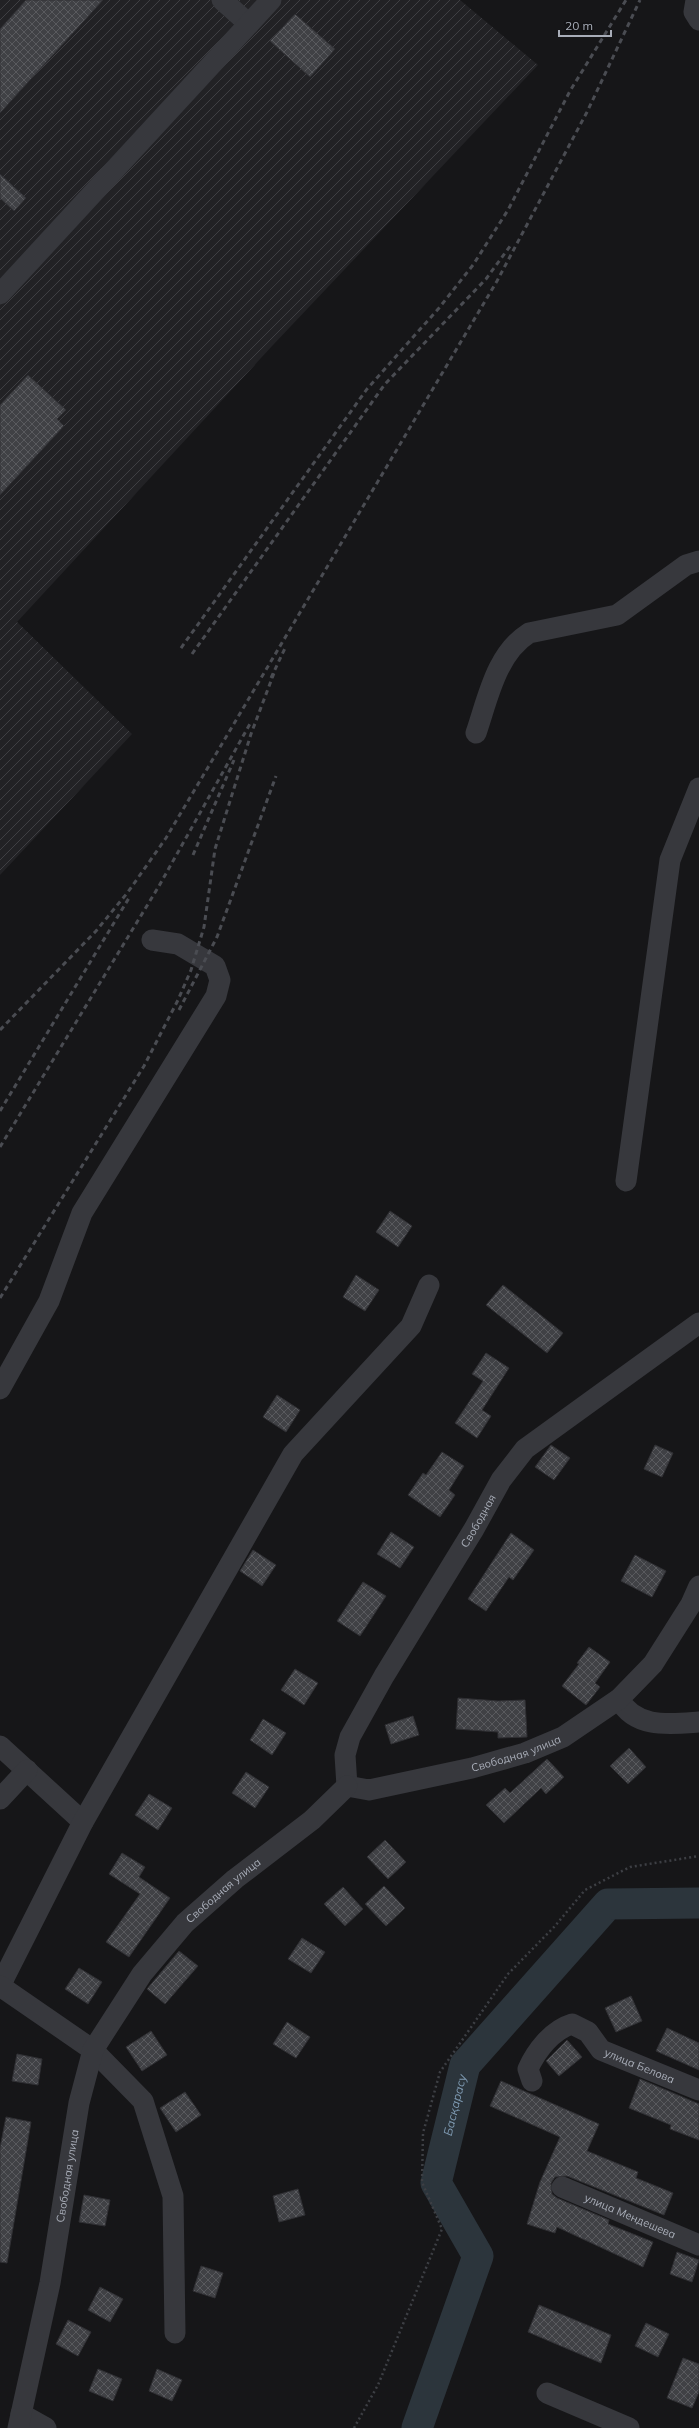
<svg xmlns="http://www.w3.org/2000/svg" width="699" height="2428" font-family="Mulish,sans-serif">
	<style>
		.industrial { fill: url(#industrial-furrows) }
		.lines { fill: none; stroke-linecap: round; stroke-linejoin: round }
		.river { stroke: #2c353c; stroke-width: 31 }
		.building { fill: url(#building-cross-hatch); stroke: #303034 }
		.path { stroke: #3d3f44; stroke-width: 2.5; stroke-dasharray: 2 3; stroke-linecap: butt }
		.minor { stroke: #37383d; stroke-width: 21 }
		.rail { stroke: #4a4c52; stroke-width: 3; stroke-dasharray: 5 4; stroke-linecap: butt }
		.labels { text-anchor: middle; stroke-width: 3; stroke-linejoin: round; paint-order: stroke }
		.street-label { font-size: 11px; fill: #a8adb8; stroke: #111113 }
		.water-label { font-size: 12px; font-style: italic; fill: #7f9bb3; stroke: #111113 }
	</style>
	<defs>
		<pattern id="industrial-furrows" width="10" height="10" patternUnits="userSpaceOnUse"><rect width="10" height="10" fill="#222225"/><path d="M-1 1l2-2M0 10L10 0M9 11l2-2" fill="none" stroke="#3f3f43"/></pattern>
		<pattern id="building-cross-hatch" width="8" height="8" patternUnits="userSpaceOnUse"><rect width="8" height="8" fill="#404145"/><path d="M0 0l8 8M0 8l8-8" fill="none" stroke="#595a5e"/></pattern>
	</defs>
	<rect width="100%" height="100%" fill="#161618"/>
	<!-- industrial -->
	<polygon class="industrial" points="0,0 460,0 538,65 273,345 17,622 132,734 0,875"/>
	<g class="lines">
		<!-- river -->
		<path class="river" id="s1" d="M 417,2428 L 478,2256 L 436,2183 L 465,2065 L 608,1904 L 699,1903"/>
	</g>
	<!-- building -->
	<g class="building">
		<polygon points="26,0 103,0 0,113 0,29"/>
		<polygon points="295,14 335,49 310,77 270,41"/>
		<polygon points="0,174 26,198 14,211 0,198"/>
		<polygon points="28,375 66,410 57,419 64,426 0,495 0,405"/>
		<polygon points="390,1211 412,1226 398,1247 376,1232"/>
		<polygon points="356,1275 379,1290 365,1311 343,1297"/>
		<polygon points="503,1285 563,1333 547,1353 486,1305"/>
		<polygon points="486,1353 509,1368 482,1410 491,1416 477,1438 455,1423 483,1381 472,1374"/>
		<polygon points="277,1395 300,1410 286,1432 263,1417"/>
		<polygon points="551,1445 570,1458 554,1480 535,1467"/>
		<polygon points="655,1445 673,1453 662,1477 644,1469"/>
		<polygon points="442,1452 464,1466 449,1490 455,1495 440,1517 408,1495 423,1473 426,1475"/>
		<polygon points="391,1532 414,1547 400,1568 377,1554"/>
		<polygon points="511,1533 534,1550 513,1580 509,1577 486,1611 468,1599"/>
		<polygon points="253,1550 276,1565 262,1586 240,1571"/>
		<polygon points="635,1555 666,1571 652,1597 621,1581"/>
		<polygon points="363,1582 386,1596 360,1636 337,1621"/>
		<polygon points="589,1647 610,1662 595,1683 600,1687 586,1705 562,1686 579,1664 577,1663"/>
		<polygon points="295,1669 318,1683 304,1705 281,1690"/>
		<polygon points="458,1698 498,1701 525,1700 527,1737 498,1738 498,1732 456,1729"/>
		<polygon points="413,1716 419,1735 391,1744 385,1725"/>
		<polygon points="263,1719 286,1733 272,1755 250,1740"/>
		<polygon points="629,1748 646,1767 628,1784 610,1766"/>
		<polygon points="547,1759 564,1777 546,1794 541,1788 504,1823 486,1805 505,1788 510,1793"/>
		<polygon points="246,1772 269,1787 255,1808 232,1793"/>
		<polygon points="149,1794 172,1808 158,1830 135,1815"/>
		<polygon points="385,1840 406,1862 388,1879 367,1857"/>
		<polygon points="122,1853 145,1867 139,1877 170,1898 129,1957 106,1942 140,1894 109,1874"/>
		<polygon points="384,1886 405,1908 386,1926 365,1904"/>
		<polygon points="343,1887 363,1909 345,1926 324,1904"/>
		<polygon points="302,1938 325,1952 311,1973 288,1959"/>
		<polygon points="179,1951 198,1966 165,2004 147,1989"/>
		<polygon points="79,1968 102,1982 88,2004 65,1989"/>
		<polygon points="631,1996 642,2021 616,2032 605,2008"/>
		<polygon points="287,2022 310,2037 296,2058 273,2044"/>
		<polygon points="667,2028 699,2043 699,2070 656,2051"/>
		<polygon points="151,2031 167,2055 142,2071 126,2047"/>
		<polygon points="567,2040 582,2057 559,2076 546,2061"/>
		<polygon points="17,2054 42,2059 38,2085 12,2081"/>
		<polygon points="640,2079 699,2104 699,2140 670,2129 671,2125 629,2108"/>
		<polygon points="501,2081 599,2124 587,2151 638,2172 636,2178 673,2193 664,2215 567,2176 555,2177 551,2183 552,2194 557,2198 609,2220 608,2224 653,2242 643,2267 557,2227 555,2233 527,2224 540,2182 560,2137 490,2106"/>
		<polygon points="185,2092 201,2115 176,2132 160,2108"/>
		<polygon points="6,2117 31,2122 7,2263 0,2262 0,2148"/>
		<polygon points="298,2189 305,2215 279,2222 273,2196"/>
		<polygon points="84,2195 110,2200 105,2226 79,2222"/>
		<polygon points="677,2252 699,2260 692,2282 670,2274"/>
		<polygon points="201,2266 223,2273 215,2298 193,2291"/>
		<polygon points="100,2287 123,2299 110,2322 88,2310"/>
		<polygon points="539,2305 611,2335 601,2363 528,2332"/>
		<polygon points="68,2320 91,2332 78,2356 56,2344"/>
		<polygon points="646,2323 669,2334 658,2357 635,2346"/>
		<polygon points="683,2358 699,2364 699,2392 692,2408 667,2398"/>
		<polygon points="98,2369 122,2379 113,2401 89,2391"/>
		<polygon points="157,2369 182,2380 172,2401 149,2391"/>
	</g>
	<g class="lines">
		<!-- path -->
		<polyline class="path" points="354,2428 378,2385 442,2229 422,2182 423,2133 440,2072 508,1974 555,1926 585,1890 630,1867 699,1856"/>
		<!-- minor -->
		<g class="minor">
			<polyline points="222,0 249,24"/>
			<polyline points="696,0 694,12 699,20"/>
			<polyline points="0,294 271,0"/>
			<path d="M 476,733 C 488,698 496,654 529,633 L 617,615 L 686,565 L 699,561"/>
			<polyline points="626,1181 670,860 699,788"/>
			<polyline points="0,1389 49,1301 82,1213 216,996 220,980 215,966 178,944 152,940"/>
			<path d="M 619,1699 C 635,1729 670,1724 699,1722"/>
			<polyline points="0,1746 83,1822"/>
			<path id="s2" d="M 347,1786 L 345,1755 L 350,1737 L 384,1676 L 474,1529 L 501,1480 L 525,1449 L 699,1323"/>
			<path id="s3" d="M 347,1786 L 369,1790 L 472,1768 L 525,1753 L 563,1737 L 619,1699 L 653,1664 L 691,1604 L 699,1586"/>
			<polyline points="0,1799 27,1770"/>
			<polyline points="0,1986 83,1822 293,1454 411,1326 429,1285"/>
			<polyline points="0,1986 93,2050 143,2101 173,2196 175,2333"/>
			<path id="s4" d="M 532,2081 L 528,2069 C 536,2051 552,2030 572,2024 L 588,2032 L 601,2050 L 699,2090"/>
			<path id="s5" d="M 562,2187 L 699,2245"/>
			<polyline points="547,2393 629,2428"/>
			<polyline points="21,2414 46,2428"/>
			<path id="s6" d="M 18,2428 L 50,2283 L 79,2103 L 93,2050 L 142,1974 L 185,1923 L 235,1879 L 312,1820 L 347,1786"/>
		</g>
		<!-- rail -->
		<g class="rail">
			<polyline points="181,648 367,389 439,308 473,265 508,210 570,91 626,0"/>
			<polyline points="192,654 385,384 486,279 511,245"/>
			<polyline points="271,678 286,646"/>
			<polyline points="193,855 234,760"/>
			<polyline points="179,1010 217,937 276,776"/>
			<polyline points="0,1030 96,931 128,892 166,838 497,281 587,112 640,0"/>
			<polyline points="0,1111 129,898"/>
			<polyline points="0,1147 159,886 251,722"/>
			<polyline points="0,1298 144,1066 178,1000 191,970 204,927 215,849 251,734 274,673"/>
		</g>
	</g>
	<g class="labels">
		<!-- street labels -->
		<g class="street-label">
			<text dy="4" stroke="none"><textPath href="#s2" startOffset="301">Свободная</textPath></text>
			<text dy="4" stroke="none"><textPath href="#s3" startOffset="174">Свободная улица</textPath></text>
			<text dy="4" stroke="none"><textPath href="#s6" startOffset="593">Свободная улица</textPath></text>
			<text dy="4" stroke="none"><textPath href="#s4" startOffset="159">улица Белова</textPath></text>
			<text dy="4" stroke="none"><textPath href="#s6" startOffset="257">Свободная улица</textPath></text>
			<text dy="4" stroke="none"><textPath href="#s5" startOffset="74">улица Мендешева</textPath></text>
		</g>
		<!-- water labels -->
		<g class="water-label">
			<text dy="4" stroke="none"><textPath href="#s1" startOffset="347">Басқарасу</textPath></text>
		</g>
	</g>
	<!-- scale -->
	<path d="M559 30v6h52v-6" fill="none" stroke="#a8adb8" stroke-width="2"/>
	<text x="565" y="30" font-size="12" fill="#a8adb8" stroke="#111113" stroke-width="3" paint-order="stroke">20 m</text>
</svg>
